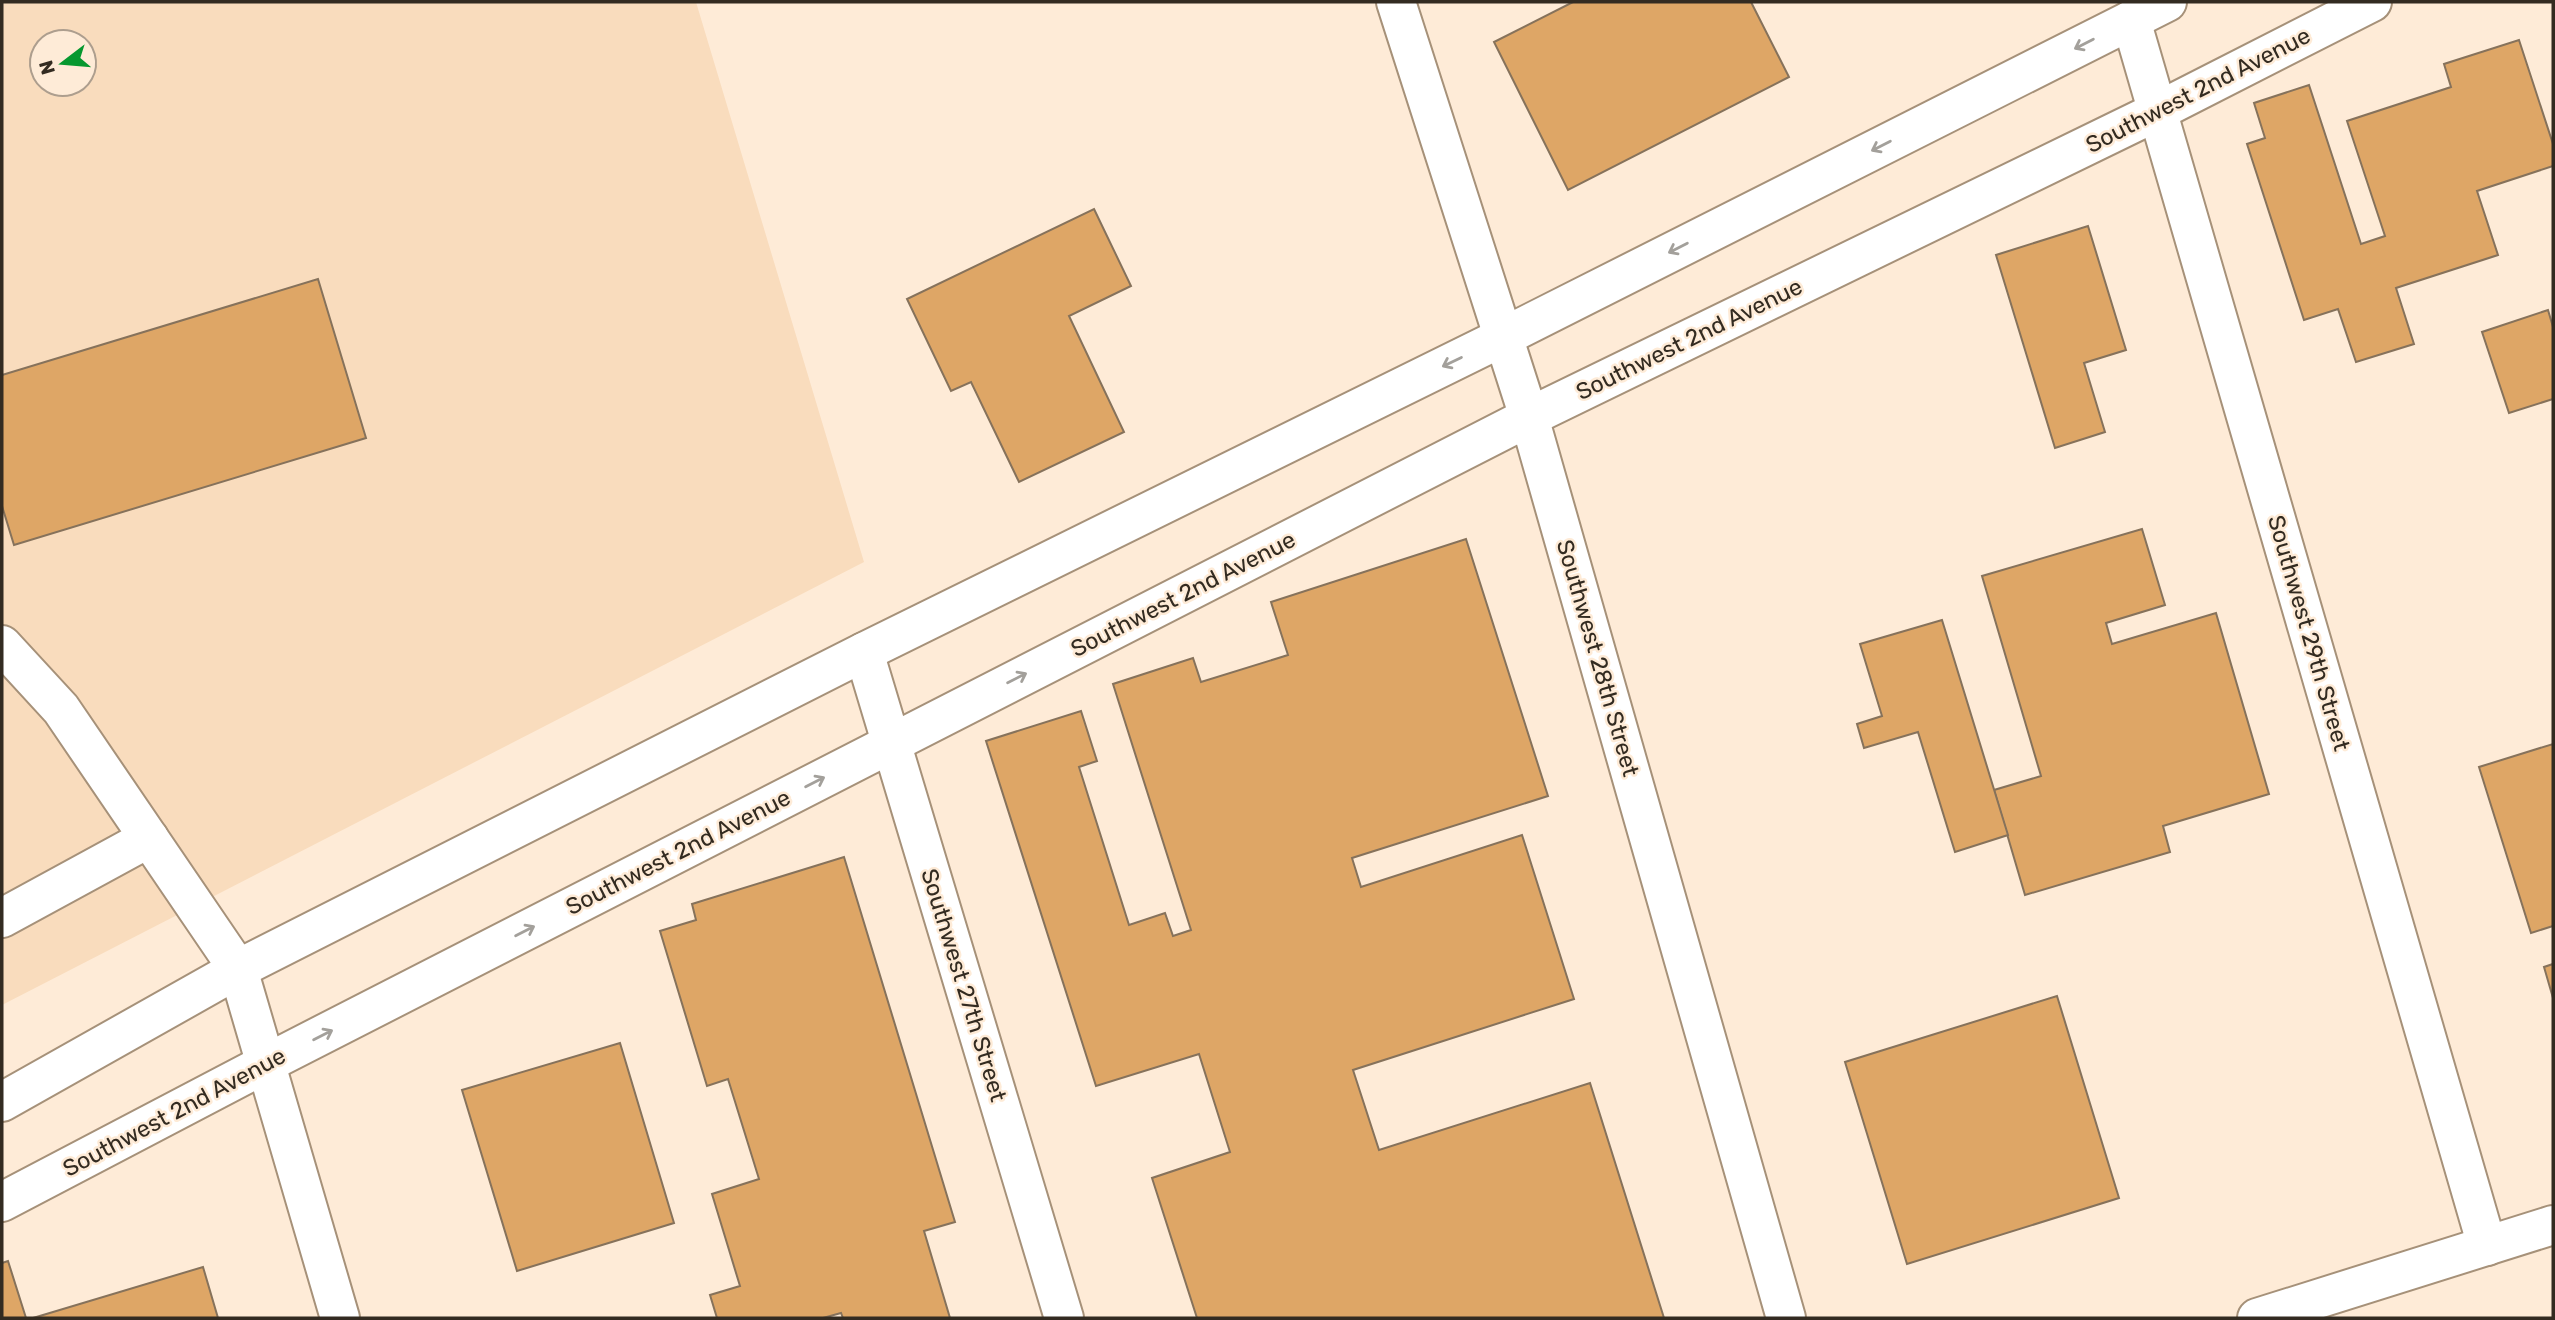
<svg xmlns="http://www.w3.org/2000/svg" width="2555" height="1320" font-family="Rubik,sans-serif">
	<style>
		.built { fill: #f9dcbd; fill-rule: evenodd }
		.building { fill: #dea666; stroke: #86725b; stroke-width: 2 }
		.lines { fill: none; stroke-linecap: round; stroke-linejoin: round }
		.minor-casing { stroke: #a69179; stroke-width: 42 }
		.minor { stroke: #fff; stroke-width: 38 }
		.oneway { stroke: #a3a09b }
		.labels { text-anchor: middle; stroke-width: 5; stroke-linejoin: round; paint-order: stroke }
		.street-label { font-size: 23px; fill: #332b21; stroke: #feebd7 }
	</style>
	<rect width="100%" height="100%" fill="#feebd7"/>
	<!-- built -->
	<path class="built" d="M 2,2 L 696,2 L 864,562 L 2,1005 ZM 42,42 L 84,42 L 84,84 L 42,84 Z"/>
	<!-- building -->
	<g class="building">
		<polygon points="1573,2 1751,2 1789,77 1568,190 1494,42"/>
		<polygon points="2519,40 2553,144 2553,166 2477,191 2498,255 2396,288 2414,344 2356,362 2338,309 2304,320 2247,144 2265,138 2254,103 2309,85 2361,244 2385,236 2347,121 2451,87 2444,64"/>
		<polygon points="1094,209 1131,286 1069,316 1124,432 1019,482 971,382 951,391 907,299"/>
		<polygon points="2088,226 2126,350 2084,363 2105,432 2055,448 1996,255"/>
		<polygon points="318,279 366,438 14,545 2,506 2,375"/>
		<polygon points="2548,310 2553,327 2553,399 2509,413 2482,332"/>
		<polygon points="2142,529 2165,605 2106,623 2112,644 2216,613 2269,794 2163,826 2170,852 2025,895 1994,790 2041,776 1982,576"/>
		<polygon points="1466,539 1548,796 1352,858 1361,887 1522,835 1574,999 1353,1070 1379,1150 1590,1083 1664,1318 1197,1318 1152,1178 1230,1152 1199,1054 1096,1086 986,741 1081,711 1097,761 1079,767 1129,925 1165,913 1173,936 1191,930 1113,684 1193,658 1201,682 1288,655 1271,602"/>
		<polygon points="1942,620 2008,835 1955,852 1918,732 1864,748 1857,724 1882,716 1860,644"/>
		<polygon points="2553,744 2553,926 2531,933 2479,767"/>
		<polygon points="844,857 955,1222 924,1231 950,1318 843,1318 841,1313 823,1318 717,1318 710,1295 740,1286 712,1194 759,1179 728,1079 707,1086 660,931 696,920 692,904"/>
		<polygon points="2553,964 2553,998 2544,967"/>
		<polygon points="2057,996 2119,1198 1907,1264 1845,1062"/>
		<polygon points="620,1043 674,1223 517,1271 462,1090"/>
		<polygon points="8,1261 26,1318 2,1318 2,1263"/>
		<polygon points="203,1267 218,1318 33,1318"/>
	</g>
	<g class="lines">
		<!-- minor casing -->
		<g class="minor-casing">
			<g id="minor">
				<polyline points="1396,2 1529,417 1786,1318"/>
				<polyline points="2131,20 2487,1246"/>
				<polyline points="2,645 61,709 238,969 340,1318"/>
				<polyline points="864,652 1064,1318"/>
				<polyline points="2,918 149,838"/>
				<polyline points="2,1102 238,969 864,652 1503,337 2167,2"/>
				<polyline points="2,1202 267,1063 1529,417 2158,111 2372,2"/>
				<polyline points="2257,1318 2553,1225"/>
			</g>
		</g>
		<!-- minor -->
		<use href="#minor" class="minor"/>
	</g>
	<!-- one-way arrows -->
	<defs><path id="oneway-shaft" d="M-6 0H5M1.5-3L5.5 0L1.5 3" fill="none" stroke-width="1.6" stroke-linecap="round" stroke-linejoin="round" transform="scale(1.75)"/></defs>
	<g class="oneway">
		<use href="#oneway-shaft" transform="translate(2084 44) rotate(153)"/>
		<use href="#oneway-shaft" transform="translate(1881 146) rotate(153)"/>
		<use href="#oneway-shaft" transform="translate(1678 248) rotate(153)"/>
		<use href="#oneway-shaft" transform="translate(1452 362) rotate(154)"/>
		<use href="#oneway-shaft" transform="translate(1017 678) rotate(-27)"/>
		<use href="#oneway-shaft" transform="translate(815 782) rotate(-27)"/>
		<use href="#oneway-shaft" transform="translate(525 931) rotate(-27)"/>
		<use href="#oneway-shaft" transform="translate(323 1035) rotate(-27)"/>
	</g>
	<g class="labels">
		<!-- street labels -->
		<g class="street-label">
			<text transform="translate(2198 90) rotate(-27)" y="8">Southwest 2nd Avenue</text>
			<text transform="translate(1689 339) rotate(-26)" y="8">Southwest 2nd Avenue</text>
			<text transform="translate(1183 594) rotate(-27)" y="8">Southwest 2nd Avenue</text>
			<text transform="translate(2309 633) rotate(74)" y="8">Southwest 29th Street</text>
			<text transform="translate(1598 658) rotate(74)" y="8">Southwest 28th Street</text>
			<text transform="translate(678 852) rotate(-27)" y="8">Southwest 2nd Avenue</text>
			<text transform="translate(964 985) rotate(73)" y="8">Southwest 27th Street</text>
			<text transform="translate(174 1112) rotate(-28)" y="8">Southwest 2nd Avenue</text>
		</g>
	</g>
	<!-- border -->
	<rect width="2555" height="1320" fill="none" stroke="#332b21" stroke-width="7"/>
	<!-- north arrow -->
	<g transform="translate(63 63) rotate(254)"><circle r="33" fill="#feebd7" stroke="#ad9e8e" stroke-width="2"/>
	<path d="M0-5L12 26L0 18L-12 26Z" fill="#06982f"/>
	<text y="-10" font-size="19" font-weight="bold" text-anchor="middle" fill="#332b21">N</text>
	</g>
</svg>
